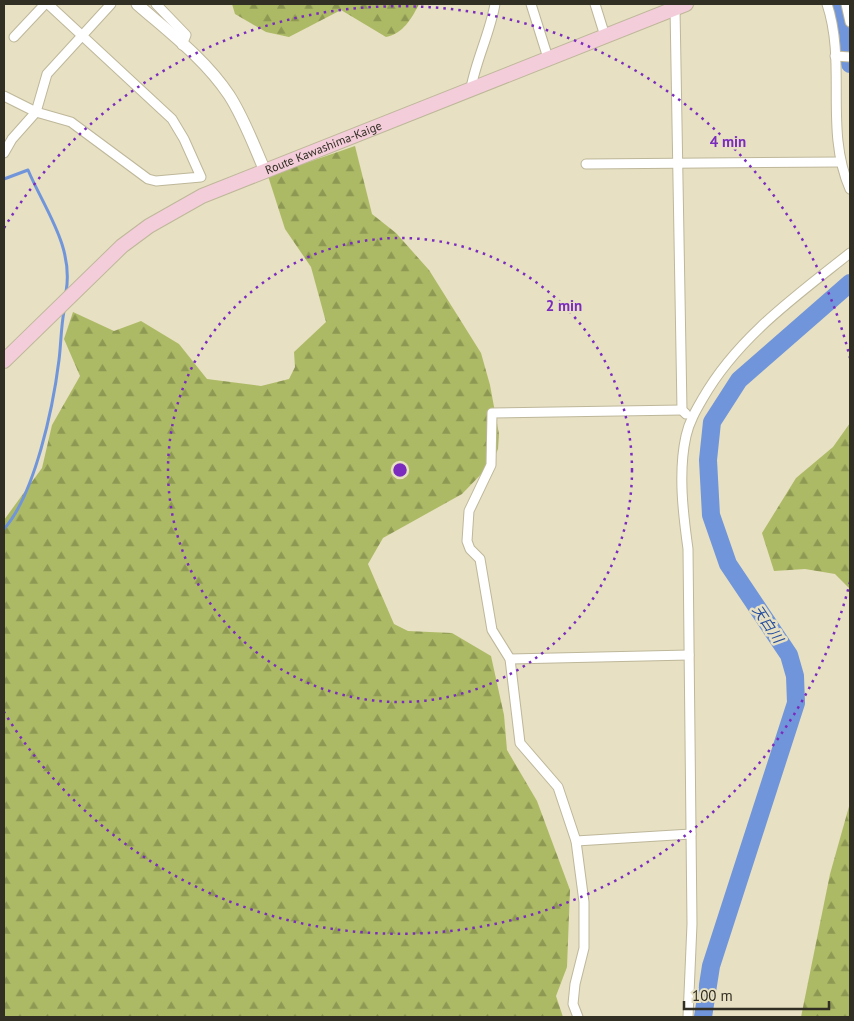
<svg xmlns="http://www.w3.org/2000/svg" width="854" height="1021" font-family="'PT Sans','Noto Sans JP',sans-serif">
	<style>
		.forest { fill: url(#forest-firs) }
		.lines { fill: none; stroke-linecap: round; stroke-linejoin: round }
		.stream { stroke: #7095da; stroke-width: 3 }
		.river { stroke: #7095da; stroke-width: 18 }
		.minor-casing { stroke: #beb79a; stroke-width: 11 }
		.tertiary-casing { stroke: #beb79a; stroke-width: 13 }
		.secondary-casing { stroke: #beb79a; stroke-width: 16 }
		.minor { stroke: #fff; stroke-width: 9 }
		.tertiary { stroke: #fff; stroke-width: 11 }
		.secondary { stroke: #f4cdda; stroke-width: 14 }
		.ring { fill: none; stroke: #7b2cbf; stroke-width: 2.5; stroke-dasharray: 2.5 5 }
		.labels { text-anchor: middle; stroke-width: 5; stroke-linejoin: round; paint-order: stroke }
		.street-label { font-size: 12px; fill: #312e23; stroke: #e7e0c2 }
		.water-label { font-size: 14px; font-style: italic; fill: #254ea0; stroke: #e7e0c2 }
		.centre { fill: #7b2cbf; stroke: #e7e0c2; stroke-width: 2.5 }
		.ring-label { font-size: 15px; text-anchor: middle; font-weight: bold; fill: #7b2cbf; stroke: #e7e0c2; stroke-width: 5; stroke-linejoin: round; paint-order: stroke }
	</style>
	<defs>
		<pattern id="forest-firs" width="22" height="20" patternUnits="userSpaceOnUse" patternTransform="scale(1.25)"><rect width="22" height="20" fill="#adba65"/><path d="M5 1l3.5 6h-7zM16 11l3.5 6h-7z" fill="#8d9853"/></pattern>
	</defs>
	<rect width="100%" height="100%" fill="#e7e0c2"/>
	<!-- forest -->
	<g class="forest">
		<path d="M 232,4 L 419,4 C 412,18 403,34 386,37 L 341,10 L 289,37 L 266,32 L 235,14 Z"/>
		<polygon points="355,146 372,214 396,233 429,270 481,353 490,385 499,434 498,449 492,463 462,494 383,538 368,564 394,624 408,631 452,633 491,656 504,715 507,750 537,801 570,890 567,967 556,996 563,1017 4,1017 4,520 42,468 52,425 80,376 64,339 73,312 114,331 141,321 179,344 207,379 261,386 289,379 295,367 294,352 326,322 311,267 285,229 268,176"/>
		<polygon points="850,423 850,589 835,574 805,569 774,571 762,533 796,478 833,447"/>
		<polygon points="850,803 850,1017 801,1017 830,874"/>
	</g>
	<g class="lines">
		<!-- stream -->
		<g class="stream">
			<path d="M 4,179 L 28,170 C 45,210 74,247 66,292"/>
			<path d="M 4,529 C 35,494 53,408 59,360 C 61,344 61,327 64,311"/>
		</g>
		<!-- river -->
		<g class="river">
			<polyline points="840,4 848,33 850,64"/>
			<polyline points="703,1017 711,966 796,703 795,676 789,655 728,564 711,515 708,460 712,422 739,380 850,283"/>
		</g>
		<!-- minor casing -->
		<g class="minor-casing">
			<g id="minor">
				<polyline points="156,4 186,35 182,45"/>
				<polyline points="531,4 548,58"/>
				<polyline points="595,4 605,36"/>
				<path d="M 827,4 C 847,64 824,130 850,189"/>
				<polyline points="846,4 850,22"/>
				<polyline points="675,8 682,410 686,414"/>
				<polyline points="14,37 45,4"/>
				<polyline points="835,56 850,57"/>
				<path d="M 471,88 C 476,60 490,33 495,4"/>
				<polyline points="4,96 36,112 71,122 148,179 156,181 201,177 184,139 172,119 48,4"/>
				<polyline points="4,153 12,139 36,112 47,74 111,4"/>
				<polyline points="586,164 840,162"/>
				<polyline points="510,659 689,655"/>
				<polyline points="576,841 691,834"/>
				<polyline points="578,1017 573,1004 575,984 584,948 584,902 576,841 558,787 520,743 510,659 492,630 480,559 470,549 467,541 469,511 491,465 492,413 682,410"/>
				<path d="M 688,1017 L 692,924 L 688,549 C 683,513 678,472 686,436 C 689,422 696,410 703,398 C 738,337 796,296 850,253"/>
			</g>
		</g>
		<!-- tertiary casing -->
		<g class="tertiary-casing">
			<path id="tertiary" d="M 137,4 C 169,32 205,59 229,95 C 244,118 254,146 265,171"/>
		</g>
		<!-- secondary casing -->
		<g class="secondary-casing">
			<g id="secondary">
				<path id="s1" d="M 4,361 L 122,246 L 149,226 L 202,196 L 686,4"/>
			</g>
		</g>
		<!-- minor -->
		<use href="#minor" class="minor"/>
		<!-- tertiary -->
		<use href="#tertiary" class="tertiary"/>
		<!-- secondary -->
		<use href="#secondary" class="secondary"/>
	</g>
	<!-- distance rings -->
	<g class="ring">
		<circle cx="400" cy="470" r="232"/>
		<path d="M850 582A464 464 0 0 1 4 712M4 228A464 464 0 0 1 850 358"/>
	</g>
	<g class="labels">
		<!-- street labels -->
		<g class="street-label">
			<text dy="4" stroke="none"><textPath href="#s1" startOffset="390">Route Kawashima-Kaige</textPath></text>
		</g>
		<!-- water labels -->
		<g class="water-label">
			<text transform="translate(768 624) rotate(56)" y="5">天白川</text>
		</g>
	</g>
	<circle cx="400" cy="470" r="8" class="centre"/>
	<g class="ring-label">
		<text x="728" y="147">4 min</text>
		<text x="564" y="311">2 min</text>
	</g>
	<!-- border -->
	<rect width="854" height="1021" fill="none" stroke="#312e23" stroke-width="10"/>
	<!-- scale -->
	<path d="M684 1001v8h145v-8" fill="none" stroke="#312e23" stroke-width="2.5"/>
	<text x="692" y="1001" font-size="15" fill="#312e23" stroke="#e7e0c2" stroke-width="4" paint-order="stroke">100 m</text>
</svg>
